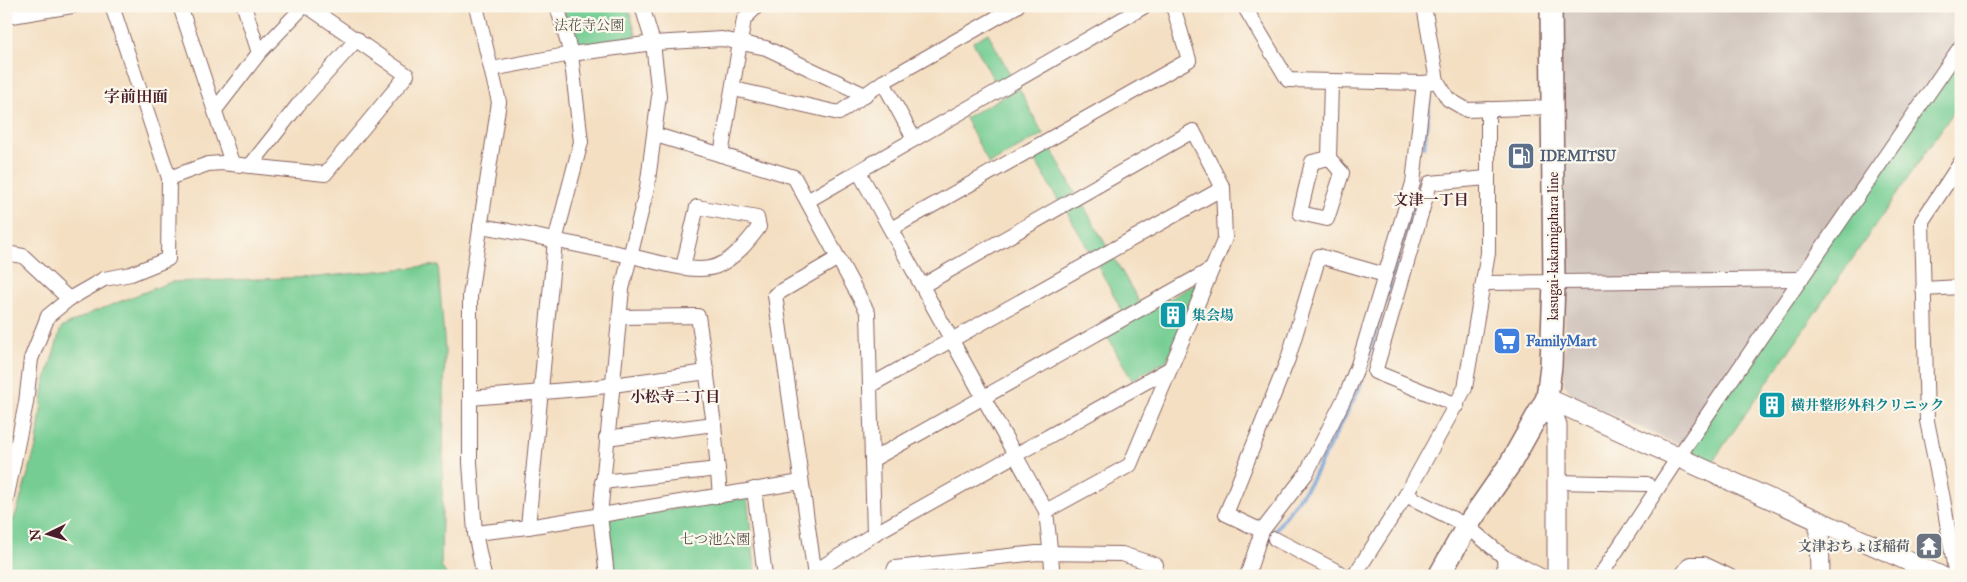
<svg xmlns="http://www.w3.org/2000/svg" width="1967" height="582" font-family="'IM FELL Great Primer','Noto Serif JP',serif">
	<style>
		.industrial { fill: #cec1ba }
		.green { fill: #74cd93; stroke: #5f765f }
		.lines { fill: none; stroke-linecap: round; stroke-linejoin: round }
		.stream { stroke: #6c9cd6; stroke-width: 4 }
		.street-casing { stroke: #866260; stroke-width: 16 }
		.secondary-casing { stroke: #866260; stroke-width: 21 }
		.primary-casing { stroke: #866260; stroke-width: 24 }
		.street { stroke: #fff; stroke-width: 14 }
		.secondary { stroke: #fff; stroke-width: 19 }
		.primary { stroke: #fff; stroke-width: 21 }
		.labels { text-anchor: middle; stroke-width: 4.5; stroke-linejoin: round; paint-order: stroke }
		.park-label { font-size: 14px; fill: #57534a; stroke: #fbf7ec }
		.service-label { font-size: 14px; font-weight: bold; fill: #4e5e75; stroke: #fbf7ec; text-anchor: start }
		.street-label { font-size: 14px; fill: #4a1f2b; stroke: #fbf7ec }
		.culture-label { font-size: 14px; font-weight: bold; fill: #0d838f; stroke: #fbf7ec; text-anchor: start }
		.shop-label { font-size: 14px; font-weight: bold; fill: #366cbe; stroke: #fbf7ec; text-anchor: start }
		.worship-label { font-size: 14px; font-weight: bold; fill: #5b616d; stroke: #fbf7ec; text-anchor: end }
		.neighbourhood-label { font-size: 15px; font-weight: bold; fill: #4a1f2b; stroke: #fbf7ec }
		.quarter-label { font-size: 16px; font-weight: bold; fill: #4a1f2b; stroke: #fbf7ec }
	</style>
	<rect width="100%" height="100%" fill="#fbf7ec"/>
	<filter id="ink" filterUnits="userSpaceOnUse"><feTurbulence type="fractalNoise" baseFrequency=".02" numOctaves="2"/><feDisplacementMap in="SourceGraphic" scale="10" xChannelSelector="R" yChannelSelector="G"/><feConvolveMatrix kernelMatrix="1 2 1 2 8 2 1 2 1" color-interpolation-filters="sRGB"/></filter>
	<filter id="wash" filterUnits="userSpaceOnUse"><feTurbulence type="fractalNoise" baseFrequency=".0096" numOctaves="4" result="noise"/><feDisplacementMap in="SourceGraphic" scale="20" xChannelSelector="R" yChannelSelector="G"/><feGaussianBlur stdDeviation="1.12" result="paint"/><feColorMatrix in="noise" values="0 0 0 0 0 0 0 0 0 0 0 0 0 0 0 0 0 1.4 0 .05"/><feComposite in="paint" operator="in"/></filter>
	<g filter="url(#wash)">
		<rect width="100%" height="100%" fill="#f4dfc2"/>
		<!-- industrial -->
		<polygon class="industrial" points="1562,6 1961,6 1961,38 1680,446 1573,397 1564,383 1565,292"/>
		<!-- green -->
		<g class="green">
			<polygon points="563,6 628,6 636,34 633,39 574,47"/>
			<polygon points="988,33 1012,78 997,86 973,42"/>
			<polygon points="1961,40 1961,101 1711,464 1678,450"/>
			<polygon points="1019,88 1043,134 989,164 965,118"/>
			<polygon points="1050,146 1075,193 1059,202 1033,156"/>
			<polygon points="1081,201 1107,247 1092,256 1066,210"/>
			<polygon points="1114,258 1140,303 1123,313 1098,266"/>
			<polygon points="438,265 445,350 441,566 447,576 115,576 91,572 6,576 6,537 17,511 37,443 44,386 61,328 93,312 171,282 318,277"/>
			<polygon points="1200,281 1167,360 1132,380 1107,336"/>
			<polygon points="747,497 756,576 616,576 608,519"/>
		</g>
		<g class="lines">
			<!-- stream -->
			<g class="stream">
				<polyline points="1424,147 1431,84"/>
				<polyline points="1264,545 1310,483 1359,389 1414,203"/>
			</g>
		</g>
	</g>
	<g filter="url(#ink)">
		<g class="lines">
			<!-- street casing -->
			<g class="street-casing">
				<g id="street">
					<polyline points="180,6 232,163"/>
					<polyline points="244,6 259,53"/>
					<polyline points="476,6 499,102 470,296 470,463 475,533 484,576"/>
					<polyline points="1244,6 1288,80 1424,83 1437,81"/>
					<polyline points="1424,6 1437,81 1448,99 1467,110 1552,107"/>
					<polyline points="6,17 72,6"/>
					<polyline points="492,69 571,54 653,43 722,39 766,48 865,95"/>
					<polyline points="883,82 914,139"/>
					<polyline points="734,89 839,113 883,82 1017,6"/>
					<polyline points="215,110 259,53 304,6"/>
					<polyline points="656,135 794,177 868,313 874,534"/>
					<polyline points="721,155 744,19 757,6"/>
					<polyline points="1329,158 1312,162 1300,213 1327,219 1342,173 1329,158 1331,83"/>
					<polyline points="250,166 298,105 357,39"/>
					<polyline points="859,172 1046,511 1053,576"/>
					<polyline points="169,178 208,164 222,163 325,174 407,75 307,6"/>
					<polyline points="809,200 1145,6"/>
					<path d="M 480,226 C 531,234 580,246 631,256 C 654,261 695,275 717,266 C 735,258 748,242 759,227 L 757,218 L 697,207 L 683,267"/>
					<polyline points="891,229 1189,60 1173,6"/>
					<polyline points="6,253 23,256 69,299"/>
					<polyline points="1483,283 1801,279"/>
					<polyline points="922,286 1193,131 1223,188 1225,238 1130,465 1046,511"/>
					<polyline points="1923,289 1961,287"/>
					<polyline points="619,317 698,316 714,424 720,496"/>
					<polyline points="871,385 1223,188"/>
					<polyline points="470,398 591,388 707,372"/>
					<polyline points="1457,405 1375,372 1430,183 1487,178"/>
					<polyline points="606,438 714,424"/>
					<polyline points="872,460 1210,270"/>
					<polyline points="602,482 718,469"/>
					<polyline points="1556,482 1647,484"/>
					<polyline points="754,489 765,576"/>
					<polyline points="1406,495 1467,526 1504,557 1541,576"/>
					<polyline points="6,500 26,403 31,359 48,316 69,299 104,279 131,274 168,259 169,178 112,6"/>
					<polyline points="528,527 555,241 581,142 571,54 557,6"/>
					<polyline points="1262,531 1226,514 1288,359 1319,256 1385,275"/>
					<polyline points="475,533 528,527 801,482"/>
					<polyline points="1275,539 1346,576"/>
					<polyline points="1504,557 1505,576"/>
					<polyline points="814,572 874,534 1169,369"/>
					<polyline points="607,576 600,515 622,289 647,188 659,96 653,43 642,6"/>
					<polyline points="815,576 775,295 838,258"/>
					<polyline points="892,576 895,568 1037,553 1122,554 1156,565 1152,576"/>
					<polyline points="1247,576 1262,531 1306,474 1347,393 1358,365 1413,183 1424,83"/>
					<polyline points="1354,576 1406,495 1465,388 1488,253 1488,109"/>
					<polyline points="1600,576 1679,456 1961,46"/>
					<polyline points="1681,576 1690,564 1704,564 1729,576"/>
					<polyline points="1956,576 1943,499 1927,421 1922,221 1961,162"/>
				</g>
			</g>
			<!-- secondary casing -->
			<g class="secondary-casing">
				<g id="secondary">
					<polyline points="1547,398 1941,576"/>
					<polyline points="1547,398 1557,425 1557,576"/>
					<polyline points="1819,521 1820,576"/>
				</g>
			</g>
			<!-- primary casing -->
			<g class="primary-casing">
				<polyline id="primary" points="1439,576 1467,526 1510,464 1547,398 1551,366 1554,283 1551,6"/>
			</g>
			<!-- street -->
			<use href="#street" class="street"/>
			<!-- secondary -->
			<use href="#secondary" class="secondary"/>
			<!-- primary -->
			<use href="#primary" class="primary"/>
		</g>
	</g>
	<!-- icons -->
	<defs>
		<g id="fuel-square" transform="scale(1.4375)"><rect x="-9" y="-9" width="18" height="18" rx="4" fill="#5c6f8a" stroke="#fbf7ec"/><path d="M-5.5-6h7V0h2V4h1.3V-2.5L3-4.5l.8-.8L6-3V5H2.5V1h-1V6h-7ZM-4.2-4.7v3.2H.2V-4.7Z" fill="#fff"/></g>
		<g id="building-square" transform="scale(1.4375)"><rect x="-9" y="-9" width="18" height="18" rx="4" fill="#0f9aa8" stroke="#fbf7ec"/><path d="M-4-6H4V6H1V3H-1V6H-4ZM-2.5-4.3h1.7v1.8h-1.7ZM.8-4.3h1.7v1.8H.8ZM-2.5-1h1.7V.8h-1.7ZM.8-1h1.7V.8H.8Z" fill="#fff"/></g>
		<g id="supermarket-square" transform="scale(1.4375)"><rect x="-9" y="-9" width="18" height="18" rx="4" fill="#3f7fe0" stroke="#fbf7ec"/><path d="M-6-5.5h2.5l.6 2H6L4.5 2H-2.5L-4.4-4H-6ZM-1.5 3.2a1.3 1.3 0 1 0 .1 0ZM3 3.2a1.3 1.3 0 1 0 .1 0Z" fill="#fff"/></g>
		<g id="temple-square" transform="scale(1.4375)"><rect x="-9" y="-9" width="18" height="18" rx="4" fill="#6b7280" stroke="#fbf7ec"/><path d="M0-6L5-2H3V0L6.5 2.5H4V6H1.5V3h-3V6H-4V2.5H-6.5L-3 0V-2H-5Z" fill="#fff"/></g>
	</defs>
	<g fill-rule="evenodd">
		<use href="#fuel-square" x="1521" y="156"/>
		<use href="#building-square" x="1173" y="315"/>
		<use href="#supermarket-square" x="1507" y="341"/>
		<use href="#building-square" x="1772" y="405"/>
		<use href="#temple-square" x="1929" y="546"/>
	</g>
	<g class="labels">
		<!-- park labels -->
		<g class="park-label">
			<text x="589" y="30">法花寺公園</text>
			<text x="715" y="544">七つ池公園</text>
		</g>
		<!-- service labels -->
		<g class="service-label">
			<text x="1540" y="161">IDEMITSU</text>
		</g>
		<!-- street labels -->
		<g class="street-label">
			<text transform="translate(1553 246) rotate(-90)" y="5">kasugai-kakamigahara line</text>
		</g>
		<!-- culture labels -->
		<g class="culture-label">
			<text x="1192" y="320">集会場</text>
			<text x="1791" y="410">横井整形外科クリニック</text>
		</g>
		<!-- shop labels -->
		<g class="shop-label">
			<text x="1526" y="346">FamilyMart</text>
		</g>
		<!-- worship labels -->
		<g class="worship-label">
			<text x="1910" y="551">文津おちょぼ稲荷</text>
		</g>
		<!-- neighbourhood labels -->
		<g class="neighbourhood-label">
			<text x="1431" y="205">文津一丁目</text>
			<text x="675" y="402">小松寺二丁目</text>
		</g>
		<!-- quarter labels -->
		<g class="quarter-label">
			<text x="136" y="102">字前田面</text>
		</g>
	</g>
	<!-- margin -->
	<rect width="1967" height="582" fill="none" stroke="#fbf7ec" stroke-width="25"/>
	<!-- north arrow -->
	<g transform="translate(48 534) rotate(265)" stroke="#fbf7ec" stroke-width="4" paint-order="stroke">
	<path d="M0-4L9 19L0 12L-9 19Z" fill="#4a1f2b"/>
	<text y="-8" font-size="14" font-weight="bold" text-anchor="middle" fill="#4a1f2b">N</text>
	</g>
</svg>
